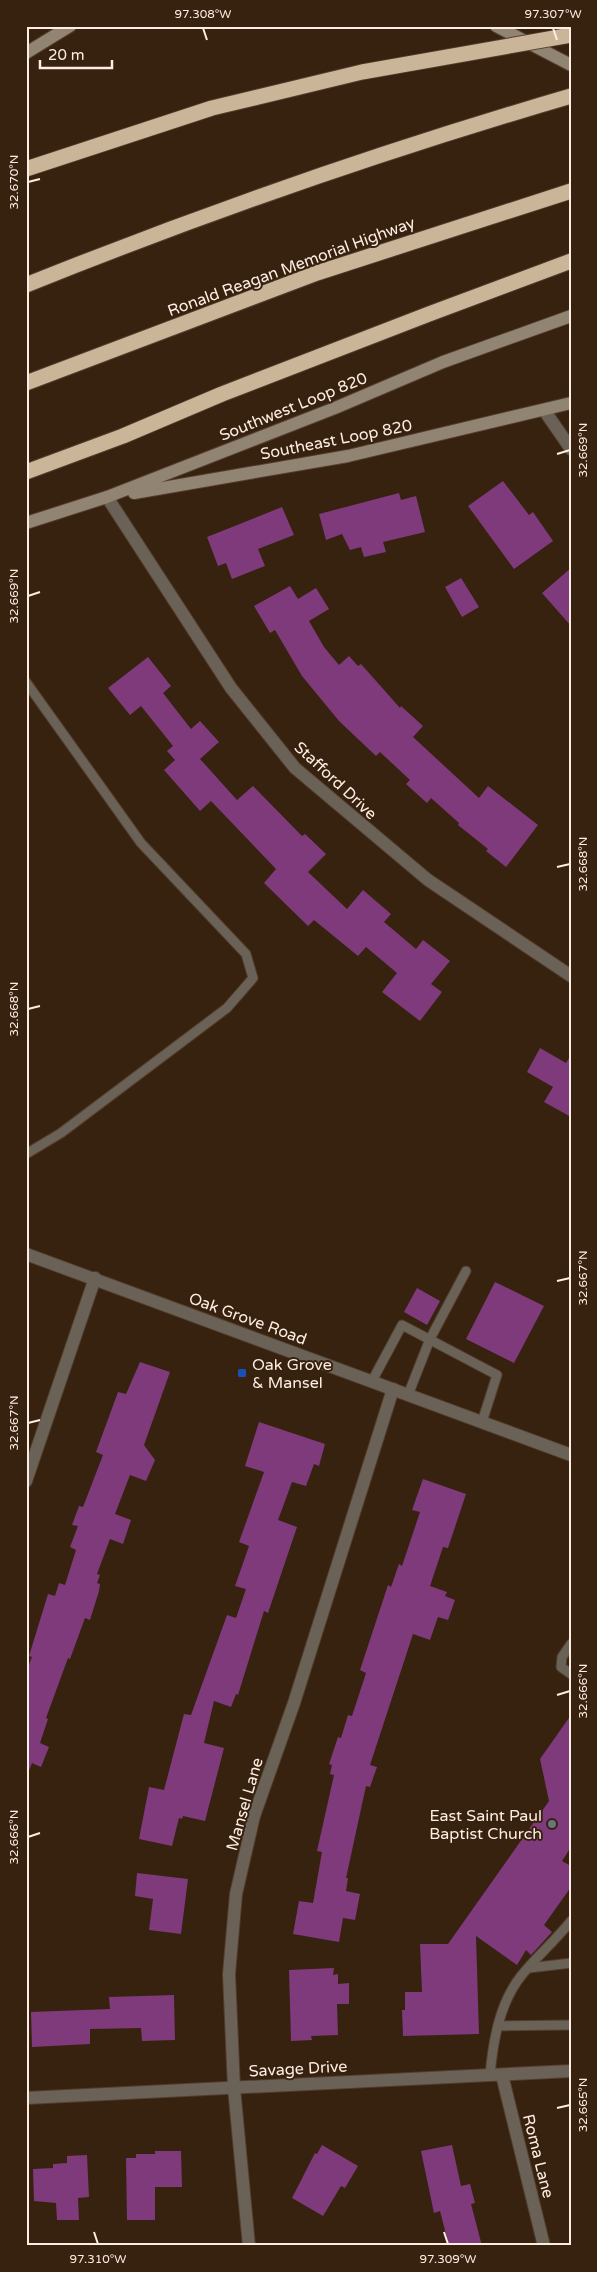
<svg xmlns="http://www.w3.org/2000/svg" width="597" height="2272" font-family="'Varela Round',sans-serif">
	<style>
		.building { fill: #7f3a7c }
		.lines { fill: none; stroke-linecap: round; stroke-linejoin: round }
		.service-casing { stroke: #533e2d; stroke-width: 11 }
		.minor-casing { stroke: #533e2d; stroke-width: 14 }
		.tertiary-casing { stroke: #533e2d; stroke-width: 14 }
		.secondary-casing { stroke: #533e2d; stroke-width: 14 }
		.motorway-casing { stroke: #533e2d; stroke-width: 17 }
		.service { stroke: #6b6257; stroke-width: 9 }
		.minor { stroke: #6b6257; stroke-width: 12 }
		.tertiary { stroke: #6b6257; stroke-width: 12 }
		.secondary { stroke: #918472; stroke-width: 12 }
		.motorway { stroke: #cab599; stroke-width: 15 }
		.motorway-bridge-casing { stroke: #533e2d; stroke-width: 17; stroke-linecap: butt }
		.motorway-bridge { stroke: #cab599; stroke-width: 15 }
		.ticks { fill: none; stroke: #fdede2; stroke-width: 2 }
		.transit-dot { fill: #1a4fb4; stroke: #37210f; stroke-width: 2 }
		.worship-dot { fill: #6b7280; stroke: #37210f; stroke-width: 2 }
		.labels { text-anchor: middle; stroke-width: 4; stroke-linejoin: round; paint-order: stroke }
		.street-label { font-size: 16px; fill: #fdede2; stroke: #37210f }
		.poi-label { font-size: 16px; fill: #fdede2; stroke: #37210f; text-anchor: start }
		.neatline { fill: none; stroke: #fdede2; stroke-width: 2 }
		.ticks-label { font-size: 12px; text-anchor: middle; fill: #fdede2 }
	</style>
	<rect width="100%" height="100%" fill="#37210f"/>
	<!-- building -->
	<g class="building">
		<polygon points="503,481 529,515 533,512 553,541 514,569 468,506"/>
		<polygon points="399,493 401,500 416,496 425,532 383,542 386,552 364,557 361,547 350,550 342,534 326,540 319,514"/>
		<polygon points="282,507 294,535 258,549 265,566 232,579 226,563 218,566 207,537"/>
		<polygon points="571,568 571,626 542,593"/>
		<polygon points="461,578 479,607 462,617 445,587"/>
		<polygon points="290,586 298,599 316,588 329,609 309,621 324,647 339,665 349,656 358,666 361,664 400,708 401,706 423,726 413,737 479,798 488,786 538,825 506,867 486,851 488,849 458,825 459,823 431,798 427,803 406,784 410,780 380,752 376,756 339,721 302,676 275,630 270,633 254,606"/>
		<polygon points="148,657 171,686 163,693 191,729 200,721 219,742 200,759 237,800 253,786 302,836 305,834 326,854 308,872 347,909 363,890 391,914 384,922 416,949 423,940 450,961 431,984 442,992 420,1021 382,992 397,973 366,947 358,956 314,920 308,926 264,883 276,869 211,801 200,811 164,770 175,760 167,751 173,746 141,706 130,715 108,688"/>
		<polygon points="540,1048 566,1063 571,1055 571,1117 544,1102 553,1087 527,1072"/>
		<polygon points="495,1282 544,1306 514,1363 466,1339"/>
		<polygon points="417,1288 440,1301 427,1325 404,1312"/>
		<polygon points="140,1362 170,1372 144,1445 155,1460 146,1481 130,1475 115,1514 131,1520 123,1544 110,1539 97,1574 100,1575 97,1583 100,1584 99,1591 90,1620 85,1618 70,1659 68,1658 46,1718 48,1719 40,1743 49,1747 41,1767 32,1763 28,1773 26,1773 26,1672 32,1657 29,1656 48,1594 55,1596 59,1583 65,1585 76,1550 70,1547 78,1526 72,1525 79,1506 83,1507 103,1455 96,1452 118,1392 126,1394"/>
		<polygon points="259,1422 325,1444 319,1466 314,1464 306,1486 292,1482 278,1520 297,1527 268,1613 264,1611 238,1695 236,1694 231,1707 214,1701 204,1743 224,1748 205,1821 183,1816 182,1819 179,1818 172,1846 139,1839 149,1787 164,1790 184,1714 191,1715 227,1615 236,1618 246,1589 235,1586 249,1546 239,1542 264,1472 245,1466"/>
		<polygon points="423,1479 466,1494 448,1548 443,1547 430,1586 447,1592 445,1596 455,1600 448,1620 438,1617 430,1640 413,1634 370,1765 377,1767 370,1787 366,1786 346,1878 348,1878 346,1891 360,1894 355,1920 343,1918 339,1942 293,1934 299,1901 313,1903 322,1852 317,1851 334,1775 330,1774 332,1765 329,1764 338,1737 341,1738 348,1715 352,1716 366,1673 360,1670 388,1585 391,1587 399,1564 402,1566 420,1512 412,1510"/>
		<polygon points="571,1715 571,1847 562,1861 571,1866 571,1887 544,1925 552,1932 531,1955 526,1950 517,1965 476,1936 479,2034 403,2036 402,2010 405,2010 405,1992 422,1992 420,1944 448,1944 549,1801 540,1759"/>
		<polygon points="137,1873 188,1879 181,1934 149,1930 153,1899 135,1896"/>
		<polygon points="334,1968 333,1975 338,1974 338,1984 349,1983 349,2004 337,2004 338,2035 311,2036 312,2040 291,2041 289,1970"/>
		<polygon points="174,1995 175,2040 142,2041 141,2028 90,2029 90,2044 32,2047 31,2012 110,2009 109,1997"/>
		<polygon points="322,2145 358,2166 345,2188 341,2186 323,2216 292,2198 315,2153 317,2154"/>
		<polygon points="452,2145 461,2186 470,2184 475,2203 471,2204 482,2246 449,2246 440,2211 434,2213 421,2151"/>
		<polygon points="155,2151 181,2151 182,2187 155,2187 155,2220 127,2220 126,2158 136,2158 136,2154 155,2154"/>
		<polygon points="87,2155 89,2197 78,2198 79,2220 57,2220 56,2203 34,2201 33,2169 53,2168 53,2164 67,2163 67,2156"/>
	</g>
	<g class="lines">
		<!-- service casing -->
		<g class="service-casing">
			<g id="service">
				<polyline points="26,682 141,843 246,954 253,978 227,1008 61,1133 26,1154"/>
				<polyline points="372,1381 402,1325 497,1375 482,1422"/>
				<polyline points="408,1395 430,1339 466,1271"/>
				<polyline points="571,1644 562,1657 561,1667 571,1674"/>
				<polyline points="529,1968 571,1963"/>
				<polyline points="498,2026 571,2025"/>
				<path d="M 490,2075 C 493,2042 499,2004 521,1976 C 536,1957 555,1941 571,1921"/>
			</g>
		</g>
		<!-- minor casing -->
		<g class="minor-casing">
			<g id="minor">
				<polyline points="544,410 571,449"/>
				<polyline points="107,497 231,688 295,768 428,880 571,976"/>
				<polyline points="26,1481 95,1278"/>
				<polyline points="502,2075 544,2246"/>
				<polyline points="26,2098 571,2071"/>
				<polyline points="249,2246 234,2088 229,1974 236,1894 254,1816 294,1703 393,1389"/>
			</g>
		</g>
		<!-- tertiary casing -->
		<g class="tertiary-casing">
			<polyline id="tertiary" points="26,1254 571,1455"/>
		</g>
		<!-- secondary casing -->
		<g class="secondary-casing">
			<g id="secondary">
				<polyline points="496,26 571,65"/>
				<polyline points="26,53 70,26"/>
				<polyline points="134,493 348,456 571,403"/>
				<polyline points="26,523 107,497 335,408 443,362 571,316"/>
			</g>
		</g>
		<!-- motorway casing -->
		<g class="motorway-casing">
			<g id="motorway">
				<path d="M 26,285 C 205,213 386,150 571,96"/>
				<polyline points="26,383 317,273 571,191"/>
				<polyline points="26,472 123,436 222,394 429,314 571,261"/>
			</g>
		</g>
		<!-- service -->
		<use href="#service" class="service"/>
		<!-- minor -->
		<use href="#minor" class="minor"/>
		<!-- tertiary -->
		<use href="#tertiary" class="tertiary"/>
		<!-- secondary -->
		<use href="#secondary" class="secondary"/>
		<!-- motorway -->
		<use href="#motorway" class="motorway"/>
		<!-- motorway-bridge casing -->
		<g class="motorway-bridge-casing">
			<polyline id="motorway-bridge" points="26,169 212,108 362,72 571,35"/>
		</g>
		<!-- motorway-bridge -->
		<use href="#motorway-bridge" class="motorway-bridge"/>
	</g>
	<!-- ticks -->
	<path class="ticks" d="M 203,28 L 207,40M 553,28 L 557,40M 28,182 L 40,179M 557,454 L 570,450M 28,596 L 40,592M 557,867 L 570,864M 28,1009 L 40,1006M 557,1281 L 570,1278M 28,1423 L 40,1420M 557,1695 L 570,1691M 28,1837 L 40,1833M 557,2108 L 570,2105M 94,2232 L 98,2244M 444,2232 L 448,2244"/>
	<!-- markers -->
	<rect class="transit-dot" x="237" y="1368" width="10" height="10" rx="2.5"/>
	<circle class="worship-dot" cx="552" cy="1824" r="5"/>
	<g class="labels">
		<!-- street labels -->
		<g class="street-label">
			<text transform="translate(291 266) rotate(-20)" y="6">Ronald Reagan Memorial Highway</text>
			<text transform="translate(293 406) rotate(-22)" y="6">Southwest Loop 820</text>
			<text transform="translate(336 439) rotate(-11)" y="6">Southeast Loop 820</text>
			<text transform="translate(336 780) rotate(43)" y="6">Stafford Drive</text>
			<text transform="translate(248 1318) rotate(20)" y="6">Oak Grove Road</text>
			<text transform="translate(244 1804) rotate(-74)" y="6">Mansel Lane</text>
			<text transform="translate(298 2068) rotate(-3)" y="6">Savage Drive</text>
			<text transform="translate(539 2156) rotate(76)" y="6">Roma Lane</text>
		</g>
		<!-- poi labels -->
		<g class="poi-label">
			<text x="252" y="1370">Oak Grove<tspan x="252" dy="18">&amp; Mansel</tspan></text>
			<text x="542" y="1821" text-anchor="end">East Saint Paul<tspan x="542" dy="18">Baptist Church</tspan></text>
		</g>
	</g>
	<!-- border -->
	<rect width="597" height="2272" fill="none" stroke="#37210f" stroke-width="55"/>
	<!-- scale -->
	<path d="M40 60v8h72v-8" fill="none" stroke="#fdede2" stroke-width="2.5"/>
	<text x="48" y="60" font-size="15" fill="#fdede2" stroke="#37210f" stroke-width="4" paint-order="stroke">20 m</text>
	<rect x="28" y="28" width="542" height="2216" class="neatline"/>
	<g class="ticks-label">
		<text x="203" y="18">97.308°W</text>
		<text x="553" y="18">97.307°W</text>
		<text transform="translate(14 182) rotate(-90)" y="4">32.670°N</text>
		<text transform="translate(583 450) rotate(-90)" y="4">32.669°N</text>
		<text transform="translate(14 596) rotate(-90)" y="4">32.669°N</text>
		<text transform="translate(583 864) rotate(-90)" y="4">32.668°N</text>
		<text transform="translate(14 1009) rotate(-90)" y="4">32.668°N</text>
		<text transform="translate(583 1278) rotate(-90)" y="4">32.667°N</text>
		<text transform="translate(14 1423) rotate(-90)" y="4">32.667°N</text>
		<text transform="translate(583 1691) rotate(-90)" y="4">32.666°N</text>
		<text transform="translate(14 1837) rotate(-90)" y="4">32.666°N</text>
		<text transform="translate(583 2105) rotate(-90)" y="4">32.665°N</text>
		<text x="98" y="2263">97.310°W</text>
		<text x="448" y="2263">97.309°W</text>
	</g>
</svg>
